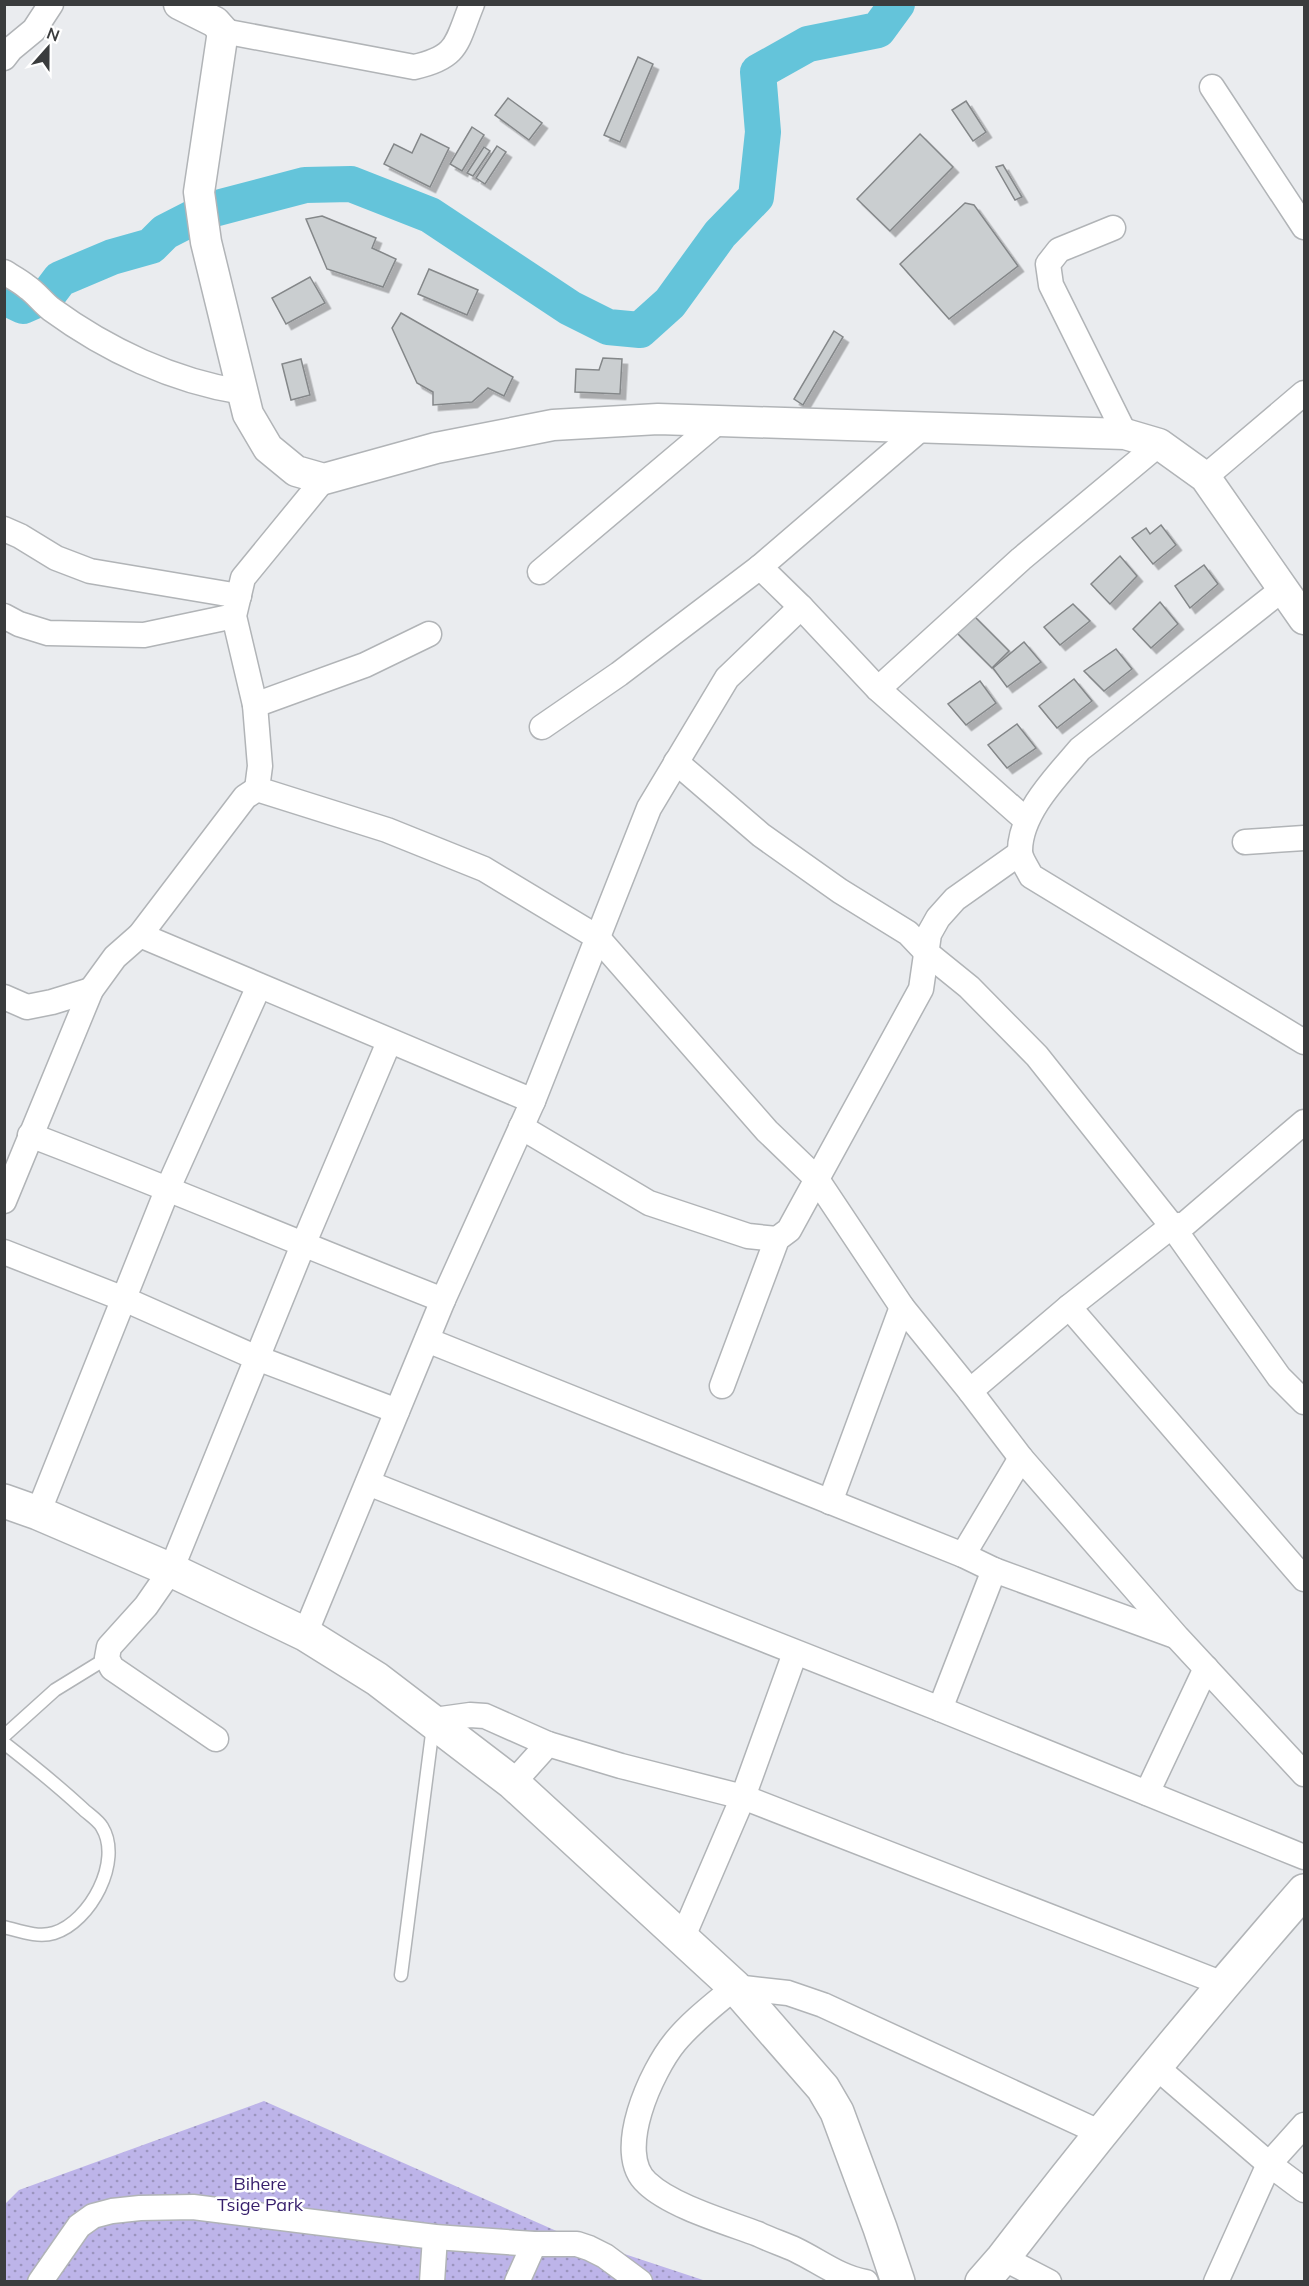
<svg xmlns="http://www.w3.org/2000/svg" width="1309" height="2286" font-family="Mulish,sans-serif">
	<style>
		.park { fill: url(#park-dots) }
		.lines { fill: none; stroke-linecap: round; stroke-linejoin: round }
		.river { stroke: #64c4da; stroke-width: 36 }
		.building { fill: #caced0; stroke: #848789; stroke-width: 1.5; filter: url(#shadow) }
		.service-casing { stroke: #b1b4b7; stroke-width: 15 }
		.minor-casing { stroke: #b1b4b7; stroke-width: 27 }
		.tertiary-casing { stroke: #b1b4b7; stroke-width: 33 }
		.secondary-casing { stroke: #b1b4b7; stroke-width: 36 }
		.service { stroke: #fff; stroke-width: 12 }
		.minor { stroke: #fff; stroke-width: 24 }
		.tertiary { stroke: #fff; stroke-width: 30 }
		.secondary { stroke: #fff; stroke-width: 33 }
		.labels { text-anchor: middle; stroke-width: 5; stroke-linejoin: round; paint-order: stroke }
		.park-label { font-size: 18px; fill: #361e6b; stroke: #fff }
	</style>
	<defs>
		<pattern id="park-dots" width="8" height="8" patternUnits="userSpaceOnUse" patternTransform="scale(1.5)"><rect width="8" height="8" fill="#bdb4e9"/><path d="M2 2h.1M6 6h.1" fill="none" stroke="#9b94be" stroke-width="1.8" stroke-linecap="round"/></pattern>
		<filter id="shadow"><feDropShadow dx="5.5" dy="5.5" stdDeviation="0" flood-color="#0004"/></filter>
	</defs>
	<rect width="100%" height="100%" fill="#eaecef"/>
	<!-- park -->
	<polygon class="park" points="264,2101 561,2233 706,2281 5,2281 4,2205 19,2190"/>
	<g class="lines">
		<!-- river -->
		<polyline class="river" points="4,297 23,306 48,295 60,279 112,257 151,246 165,232 206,211 305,185 351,184 430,215 570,308 608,327 640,330 670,303 720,234 756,197 763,132 758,72 808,44 878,30 897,4"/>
	</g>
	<!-- building -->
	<g class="building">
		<polygon points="638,57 653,64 620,142 604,135"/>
		<polygon points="508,98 542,123 529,140 495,115"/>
		<polygon points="966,101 986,132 973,141 952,110"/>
		<polygon points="472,127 484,135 462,171 450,164"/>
		<polygon points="421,134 449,148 430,187 384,164 394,144 412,153"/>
		<polygon points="920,134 953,167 890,231 857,199"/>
		<polygon points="497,146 506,152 485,184 476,178"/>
		<polygon points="484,147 490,151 473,176 467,173"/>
		<polygon points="1003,165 1022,197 1015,200 996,167"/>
		<polygon points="965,203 974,205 1018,266 949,319 900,264"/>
		<polygon points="322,216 376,238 372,248 396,259 383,287 327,269 306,219"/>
		<polygon points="429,269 478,290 467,315 418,294"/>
		<polygon points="310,277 325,303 286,324 272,298"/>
		<polygon points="401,313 513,377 504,396 488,388 472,402 433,405 433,392 417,383 392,328"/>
		<polygon points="834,331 843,337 803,405 794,399"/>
		<polygon points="603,358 622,359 620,394 575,392 576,369 599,370"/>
		<polygon points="301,359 310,395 291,400 282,364"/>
		<polygon points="1161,525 1176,545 1153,564 1132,538 1146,528 1150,534"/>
		<polygon points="1120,556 1137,576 1110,604 1091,584"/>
		<polygon points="1204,565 1218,584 1190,608 1175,586"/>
		<polygon points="1160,602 1178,624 1151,648 1133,629"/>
		<polygon points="1073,604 1090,621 1060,645 1044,627"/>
		<polygon points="972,614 1009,651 992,668 955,631"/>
		<polygon points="1024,642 1041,662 1007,687 993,668"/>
		<polygon points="1116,649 1132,669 1104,691 1084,671"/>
		<polygon points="1074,679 1092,701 1057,728 1039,706"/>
		<polygon points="980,681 996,703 966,725 948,704"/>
		<polygon points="1017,724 1036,748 1007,768 988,745"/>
	</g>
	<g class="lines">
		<!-- service casing -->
		<g class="service-casing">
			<g id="service">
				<polyline points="4,1736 55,1690 107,1658"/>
				<path d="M 4,1743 C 31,1764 57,1785 82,1808 C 88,1814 98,1820 102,1827 C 123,1861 90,1922 54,1933 C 38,1938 20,1931 4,1927"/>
				<polyline points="401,1975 433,1726"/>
			</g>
		</g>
		<!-- minor casing -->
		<g class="minor-casing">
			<g id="minor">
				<path d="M 223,31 L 414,67 C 459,57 456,43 472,4"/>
				<polyline points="4,58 11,49 34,30 51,4"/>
				<polyline points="1212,87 1304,227"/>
				<polyline points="1113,228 1059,250 1048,264 1051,285 1125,434"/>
				<path d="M 4,272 C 12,277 20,281 27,287 C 36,293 42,302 51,309 C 107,350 173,381 242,392"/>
				<polyline points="1205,477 1304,393"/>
				<polyline points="324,479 243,578 234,616 255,705 260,766 257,789 387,830 484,869 597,937 767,1131 816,1178 902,1307 970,1391 1021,1458 1177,1637 1304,1774"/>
				<polyline points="4,529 20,536 56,558 90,571 239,596"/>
				<polyline points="760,567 801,607 878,689 1026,820"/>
				<polyline points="540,572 719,421"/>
				<path d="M 1284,588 L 1080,749 C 1057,776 1020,813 1020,851 C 1020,859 1028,869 1031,876 L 1304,1042"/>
				<polyline points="4,616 19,624 48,633 144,635 234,616"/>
				<polyline points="878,689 1021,559 1159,444"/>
				<polyline points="255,705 365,665 429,634"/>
				<polyline points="542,727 619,674 760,567 923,427"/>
				<polyline points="676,762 761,835 840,891 908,933 927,953 969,987 1037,1056 1172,1226 1279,1377 1304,1402"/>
				<polyline points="1245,842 1304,838"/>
				<polyline points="140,935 533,1101"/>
				<polyline points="4,997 27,1007 52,1002 91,990"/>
				<polyline points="521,1127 649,1203 748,1236 777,1239"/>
				<path d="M 30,1135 C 169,1188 305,1246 443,1300"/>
				<polyline points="4,1201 91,990 115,957 140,935 245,797 257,789"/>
				<polyline points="4,1252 124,1299 257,1358 397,1411"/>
				<polyline points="1069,1307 1304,1579"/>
				<polyline points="427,1340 963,1555 994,1570 1175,1636"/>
				<polyline points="722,1386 777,1239 789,1230 921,989 929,934 938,918 955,899 1020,853"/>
				<polyline points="970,1391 1069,1307 1172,1226 1185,1224 1304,1122"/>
				<polyline points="368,1483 940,1709 1304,1857"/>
				<polyline points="830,1502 902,1307"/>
				<polyline points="38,1513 168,1188 259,986"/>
				<polyline points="963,1555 1021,1458"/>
				<polyline points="305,1634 443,1300 533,1101 649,808 727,678 801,607"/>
				<polyline points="940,1709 994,1570"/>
				<polyline points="434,1720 470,1715 485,1716 548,1744"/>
				<polyline points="216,1739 112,1668 107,1658 109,1647 146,1606 171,1570 303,1245 389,1042"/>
				<polyline points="513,1783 548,1744 621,1766 743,1797 1223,1984"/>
				<polyline points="1147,1793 1206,1668"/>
				<polyline points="682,1939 743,1797 795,1653"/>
				<polyline points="1155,2066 1269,2164 1304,2190"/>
				<polyline points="1003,2258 1049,2282"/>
				<polyline points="40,2282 79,2226 93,2216 112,2211 140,2208 193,2207 435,2237 534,2244 577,2244 589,2248 605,2256 640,2282"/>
				<polyline points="432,2282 435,2237"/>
				<polyline points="517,2282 534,2244"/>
				<path d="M 866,2282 C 840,2278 819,2261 796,2250 C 783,2244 770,2240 758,2234 C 726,2222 671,2206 647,2183 C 613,2153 652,2070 675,2042 C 692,2021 715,2004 735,1987 L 788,1993 L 823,2005 L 1101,2133"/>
				<polyline points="1216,2282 1269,2164 1304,2125"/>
			</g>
		</g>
		<!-- tertiary casing -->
		<g class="tertiary-casing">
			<polyline id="tertiary" points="179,4 215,22 223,31 199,192 206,242 248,414 268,448 296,471 324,479 436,448 553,425 658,419 1125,434 1159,444 1205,477 1304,619"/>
		</g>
		<!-- secondary casing -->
		<g class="secondary-casing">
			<g id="secondary">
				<polyline points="4,1501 38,1513 171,1570 305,1634 377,1679 513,1783 735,1987 823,2088 837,2112 880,2228 898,2282"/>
				<path d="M 982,2282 L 1003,2258 C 1100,2132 1200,2010 1304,1891"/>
			</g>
		</g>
		<!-- service -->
		<use href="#service" class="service"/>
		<!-- minor -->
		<use href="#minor" class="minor"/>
		<!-- tertiary -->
		<use href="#tertiary" class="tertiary"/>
		<!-- secondary -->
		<use href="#secondary" class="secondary"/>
	</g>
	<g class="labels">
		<!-- park labels -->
		<g class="park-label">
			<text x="260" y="2190">Bihere<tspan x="260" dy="21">Tsige Park</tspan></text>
		</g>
	</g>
	<!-- border -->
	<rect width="1309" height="2286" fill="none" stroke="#3a3c3d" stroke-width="12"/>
	<!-- north arrow -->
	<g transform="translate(48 48) rotate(21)" stroke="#ffffff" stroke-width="4.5" paint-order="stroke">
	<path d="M0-4.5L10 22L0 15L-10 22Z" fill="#3a3c3d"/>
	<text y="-9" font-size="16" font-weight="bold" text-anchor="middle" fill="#3a3c3d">N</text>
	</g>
</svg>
